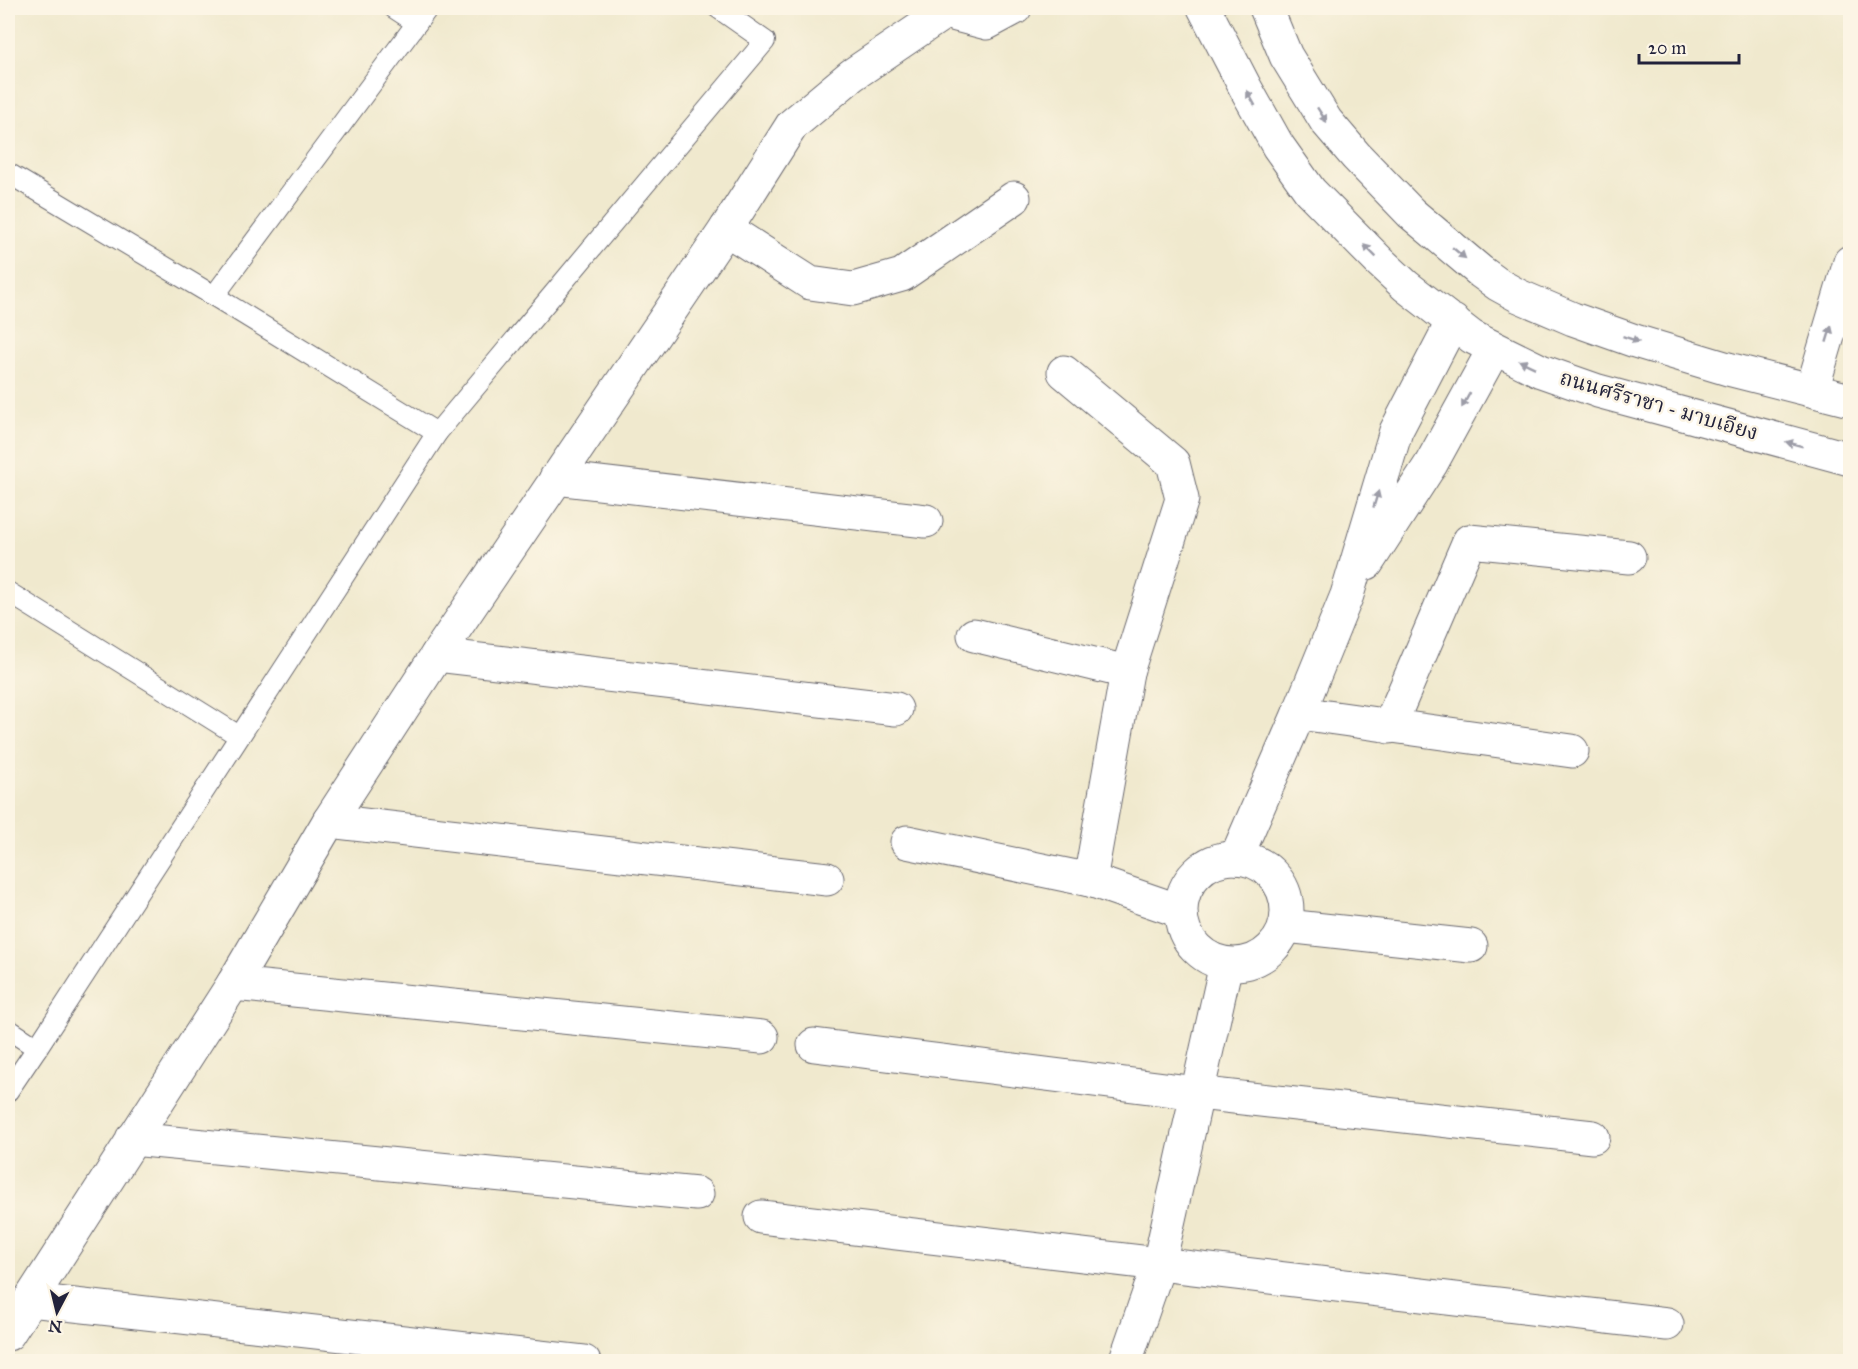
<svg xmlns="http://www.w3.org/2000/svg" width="1858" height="1369" font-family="'IM FELL Great Primer','Noto Serif Thai',serif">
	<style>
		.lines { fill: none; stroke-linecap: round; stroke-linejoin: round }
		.lane-casing { stroke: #6a686e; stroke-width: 22 }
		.street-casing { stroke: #6a686e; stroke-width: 35 }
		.secondary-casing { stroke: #6a686e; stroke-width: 35 }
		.lane { stroke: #fff; stroke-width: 20 }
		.street { stroke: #fff; stroke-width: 33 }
		.secondary { stroke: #fff; stroke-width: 33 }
		.oneway { fill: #9c9ca7 }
		.labels { text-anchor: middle; stroke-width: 5; stroke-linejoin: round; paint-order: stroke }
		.street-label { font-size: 21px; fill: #22223b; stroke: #fcf5e5 }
	</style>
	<rect width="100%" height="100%" fill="#fcf5e5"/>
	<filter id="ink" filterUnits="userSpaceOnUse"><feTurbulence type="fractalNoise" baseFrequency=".0167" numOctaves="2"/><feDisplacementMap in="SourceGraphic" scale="12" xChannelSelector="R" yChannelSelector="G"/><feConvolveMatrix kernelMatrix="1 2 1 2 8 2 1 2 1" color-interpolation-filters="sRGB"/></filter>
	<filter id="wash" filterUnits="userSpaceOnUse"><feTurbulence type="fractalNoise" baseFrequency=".008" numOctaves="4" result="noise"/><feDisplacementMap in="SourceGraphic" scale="24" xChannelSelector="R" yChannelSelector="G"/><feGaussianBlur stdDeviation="1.35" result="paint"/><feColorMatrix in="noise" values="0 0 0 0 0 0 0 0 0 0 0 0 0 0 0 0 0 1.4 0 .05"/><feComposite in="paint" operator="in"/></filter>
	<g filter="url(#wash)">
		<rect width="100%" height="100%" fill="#f0e9ce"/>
	</g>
	<g filter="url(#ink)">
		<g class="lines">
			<!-- lane casing -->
			<g class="lane-casing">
				<g id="lane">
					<polyline points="394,8 417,23"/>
					<polyline points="8,173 214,296 437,433"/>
					<polyline points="214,296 428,8"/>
					<polyline points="8,592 239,736"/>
					<polyline points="8,1029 37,1048"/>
					<polyline points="8,1091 37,1048 437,433 765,41 718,8"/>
				</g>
			</g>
			<!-- street casing -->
			<g class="street-casing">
				<g id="street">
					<polyline points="945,12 987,23 1015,8"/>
					<polyline points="726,229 810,283 853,289 902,275 1014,198"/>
					<polyline points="1064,372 1173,463 1182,499 1127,672 1090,880"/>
					<polyline points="1812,390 1850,262"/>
					<polyline points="556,478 926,521"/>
					<polyline points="1367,563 1431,464 1494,349"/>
					<polyline points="974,635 1127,672"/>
					<polyline points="437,655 896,709"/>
					<polyline points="1299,713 1572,751"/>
					<polyline points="1389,727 1469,541 1629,557"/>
					<polyline points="329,821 827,879"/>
					<polyline points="907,842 1090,880 1180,911"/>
					<circle cx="1234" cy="911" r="53"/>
					<polyline points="1236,858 1299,713 1347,595 1396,431 1453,321"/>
					<polyline points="1286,926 1471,946"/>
					<polyline points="233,984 762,1037"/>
					<polyline points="814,1045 1197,1093 1593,1137"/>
					<polyline points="132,1139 697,1194"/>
					<polyline points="761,1217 1667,1324"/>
					<polyline points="30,1300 584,1362"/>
					<polyline points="8,1334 233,984 329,821 437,655 726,229 792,125 852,75 951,8"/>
					<polyline points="1125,1362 1159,1264 1226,964"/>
				</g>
			</g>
			<!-- secondary casing -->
			<g class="secondary-casing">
				<g id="secondary">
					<polyline points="1204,8 1246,89 1278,146 1310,191 1379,261 1406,286 1472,337 1541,371 1598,391 1850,459"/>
					<polyline points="1266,8 1286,56 1326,121 1356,156 1411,213 1481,272 1499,285 1519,296 1573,319 1635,341 1728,369 1850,400"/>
				</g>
			</g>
			<!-- lane -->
			<use href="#lane" class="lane"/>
			<!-- street -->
			<use href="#street" class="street"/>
			<!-- secondary -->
			<use href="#secondary" class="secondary"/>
		</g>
		<!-- one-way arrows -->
		<defs><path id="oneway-solid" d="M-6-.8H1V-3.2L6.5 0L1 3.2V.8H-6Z" transform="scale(1.5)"/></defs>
		<g class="oneway">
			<use href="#oneway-solid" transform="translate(1251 98) rotate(-119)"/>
			<use href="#oneway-solid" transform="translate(1322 115) rotate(57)"/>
			<use href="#oneway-solid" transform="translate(1370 251) rotate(-135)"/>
			<use href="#oneway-solid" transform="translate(1459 253) rotate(40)"/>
			<use href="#oneway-solid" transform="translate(1829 334) rotate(-73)"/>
			<use href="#oneway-solid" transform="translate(1631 339) rotate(19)"/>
			<use href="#oneway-solid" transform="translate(1527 364) rotate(-155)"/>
			<use href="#oneway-solid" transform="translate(1466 400) rotate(119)"/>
			<use href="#oneway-solid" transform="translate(1794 444) rotate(-165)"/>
			<use href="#oneway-solid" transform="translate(1376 499) rotate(-73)"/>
		</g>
	</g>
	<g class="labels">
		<!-- street labels -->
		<g class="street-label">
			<text transform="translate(1659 405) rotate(16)" y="7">ถนนศรีราชา - มาบเอียง</text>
		</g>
	</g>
	<!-- margin -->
	<rect width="1858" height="1369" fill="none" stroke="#fcf5e5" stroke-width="30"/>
	<!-- north arrow -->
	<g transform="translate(57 1312) rotate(187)" stroke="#fcf5e5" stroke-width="4.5" paint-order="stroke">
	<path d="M0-4.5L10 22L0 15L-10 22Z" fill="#22223b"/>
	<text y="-9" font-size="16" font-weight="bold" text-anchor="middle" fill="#22223b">N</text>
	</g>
	<!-- scale -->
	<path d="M1639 54v9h100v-9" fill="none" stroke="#22223b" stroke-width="3"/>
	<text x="1648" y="54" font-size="18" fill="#22223b" stroke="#fcf5e5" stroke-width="4.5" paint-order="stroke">20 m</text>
</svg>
